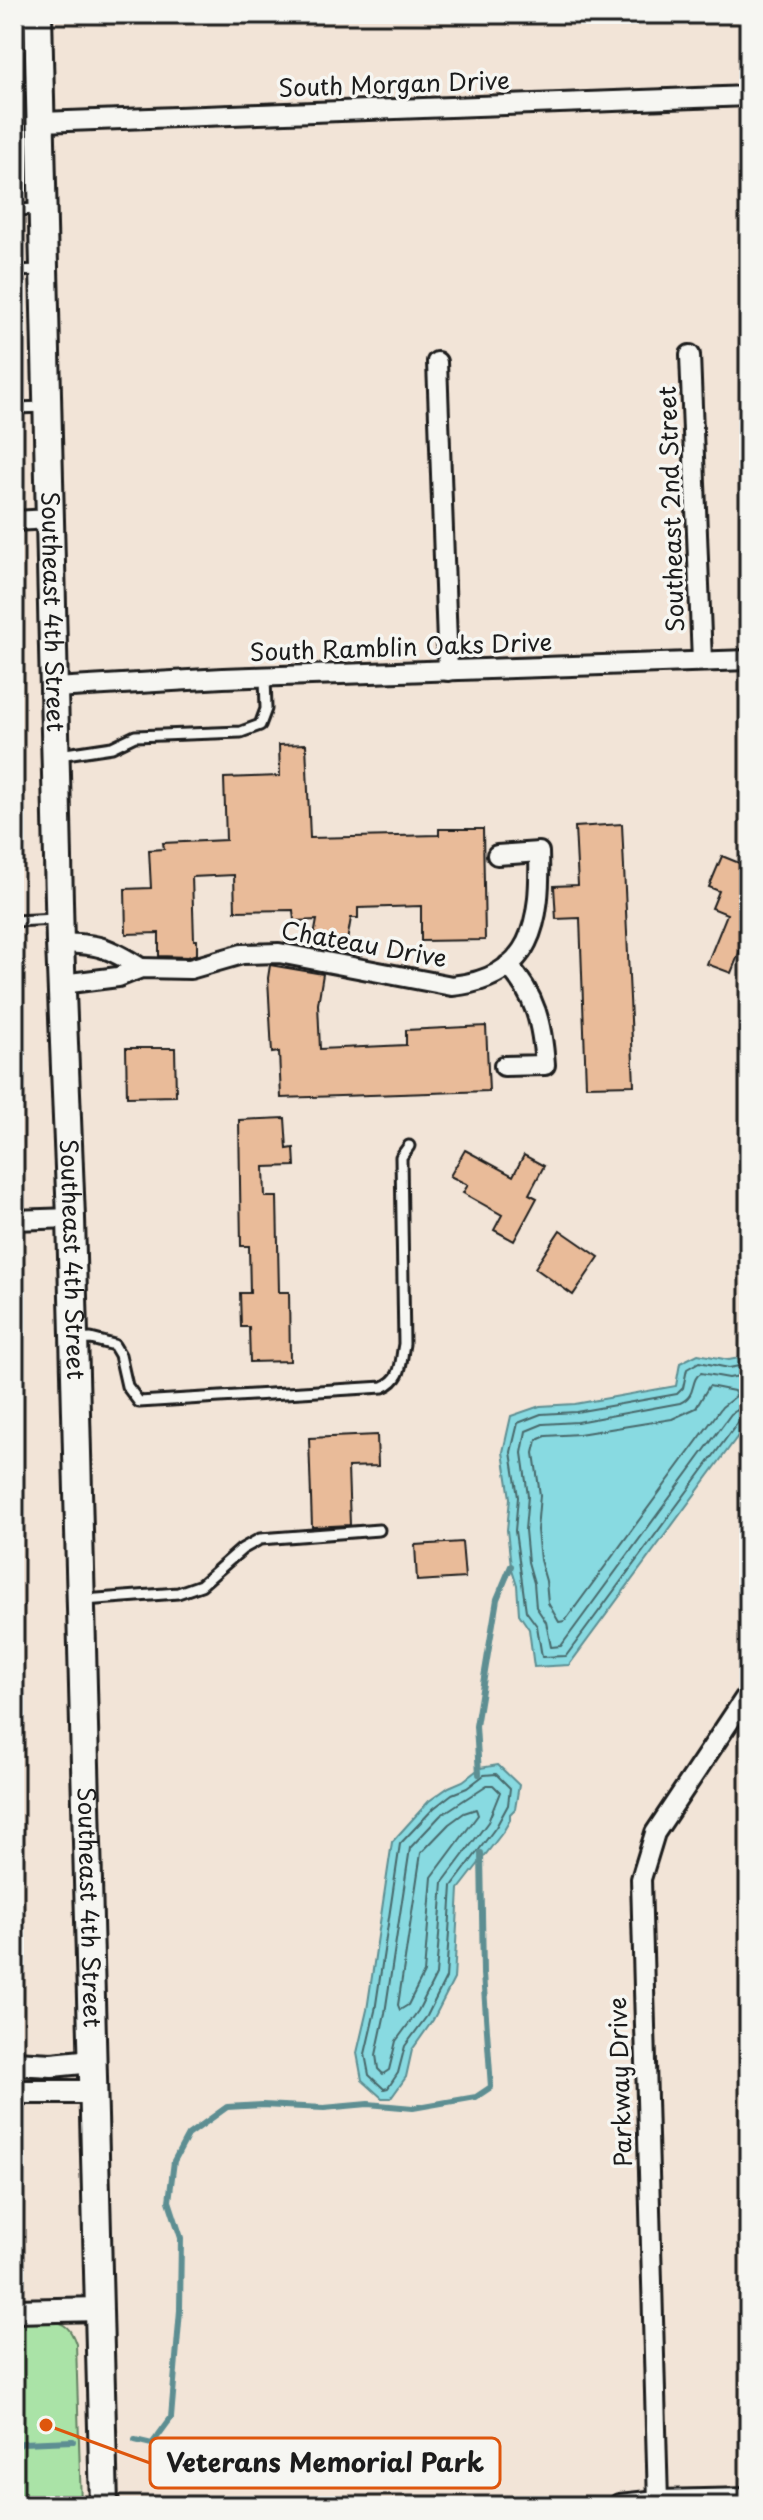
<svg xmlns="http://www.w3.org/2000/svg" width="763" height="2520" font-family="'Playpen Sans',sans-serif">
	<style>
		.built { fill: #efd8c4 }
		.green { fill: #aae3a7; stroke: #638062; stroke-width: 2 }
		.water { fill: #88dae1; stroke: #5d8e92; stroke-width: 2 }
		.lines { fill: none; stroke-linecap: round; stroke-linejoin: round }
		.shore { stroke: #47686b; stroke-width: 2 }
		.stream { stroke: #5d8e92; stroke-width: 6 }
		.building { fill: #e9bb99; stroke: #1c1c1c; stroke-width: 2 }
		.service-casing { stroke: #1c1c1c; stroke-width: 15 }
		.minor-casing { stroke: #1c1c1c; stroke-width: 24 }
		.tertiary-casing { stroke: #1c1c1c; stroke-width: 28 }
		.secondary-casing { stroke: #1c1c1c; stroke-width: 32 }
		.service { stroke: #f6f6f2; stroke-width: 9 }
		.minor { stroke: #f6f6f2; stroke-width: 18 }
		.tertiary { stroke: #f6f6f2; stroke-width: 22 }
		.secondary { stroke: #f6f6f2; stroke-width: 26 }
		.labels { text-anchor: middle; stroke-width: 7; stroke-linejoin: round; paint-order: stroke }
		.street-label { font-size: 24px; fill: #1c1c1c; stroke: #f6f6f2 }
		.leader { fill: none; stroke: #de560d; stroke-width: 3 }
		.callout-dot { fill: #de560d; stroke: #f6f6f2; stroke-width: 3 }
		.callout { fill: #f6f6f2; stroke: #de560d; stroke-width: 3 }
		.callout-label { font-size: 26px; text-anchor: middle; font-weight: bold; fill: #1c1c1c }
	</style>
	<rect width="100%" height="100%" fill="#f2e4d7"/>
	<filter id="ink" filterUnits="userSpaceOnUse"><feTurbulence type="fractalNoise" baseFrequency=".0125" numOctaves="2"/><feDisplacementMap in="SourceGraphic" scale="16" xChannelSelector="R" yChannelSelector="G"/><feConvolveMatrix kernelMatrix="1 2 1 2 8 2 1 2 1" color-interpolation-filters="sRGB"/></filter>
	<g filter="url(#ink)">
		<!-- built -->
		<polygon class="built" points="14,50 18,246 14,246"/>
		<!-- green -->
		<path class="green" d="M 50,2321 C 66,2323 71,2329 76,2344 L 81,2506 L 14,2506 L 14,2322 Z"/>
		<!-- water -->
		<g class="water">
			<polygon points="698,1354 729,1360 749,1356 749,1421 569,1665 534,1667 529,1629 519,1614 517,1585 511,1566 507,1530 510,1498 503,1452 511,1416 540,1406 575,1404 676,1386 680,1363"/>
			<polygon points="498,1765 519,1785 515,1809 510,1814 510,1820 503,1832 459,1889 454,1979 433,2020 412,2050 406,2077 391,2098 382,2098 362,2080 357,2053 367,2010 392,1842 429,1801 449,1787 463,1781 480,1768"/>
		</g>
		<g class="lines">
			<!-- shore -->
			<g class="shore">
				<polyline points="749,1364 729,1368 699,1362 687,1369 683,1388 677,1394 576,1412 541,1414 518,1423 511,1452 518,1497 515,1531 526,1611 537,1626 542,1657 566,1656 739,1421 749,1417"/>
				<path d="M 749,1374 L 729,1378 L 701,1373 C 689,1380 698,1395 680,1403 L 577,1422 L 543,1424 L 526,1431 L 522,1453 L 528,1496 L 525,1530 L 528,1562 L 534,1583 L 536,1607 L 546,1622 L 551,1647 L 561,1646 L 731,1414 L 739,1409 L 749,1407"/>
				<polygon points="709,1386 734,1391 736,1396 722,1407 565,1621 559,1622 548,1603 546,1581 540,1560 537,1530 540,1495 534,1453 537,1440 546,1436 579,1434 672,1419 696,1408"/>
				<polygon points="496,1774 510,1788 508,1805 496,1827 452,1886 446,1978 427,2016 405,2046 398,2073 388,2088 384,2089 369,2075 365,2054 375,2011 400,1844 434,1808 452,1794 467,1788 484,1775"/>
				<polygon points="487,1785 493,1785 500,1792 488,1822 443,1882 436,1975 418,2011 396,2041 389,2070 383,2074 378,2069 376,2055 385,2013 410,1848 441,1815"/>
				<polygon points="476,1809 478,1815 432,1877 424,1973 408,2005 400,2010 398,2005 421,1853 449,1824 464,1813"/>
			</g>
			<!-- stream -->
			<g class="stream">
				<polyline points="479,1774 476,1726 497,1599 511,1566"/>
				<polyline points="135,2440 152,2444 171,2418 180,2310 181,2238 169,2201 174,2161 188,2135 227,2107 262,2105 324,2108 368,2104 413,2108 476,2097 491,2087 483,1974 481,1853"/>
				<polyline points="14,2449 22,2443 73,2441"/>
			</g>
		</g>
		<!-- building -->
		<g class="building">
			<polygon points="306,744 310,838 439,835 439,829 483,829 485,940 421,941 421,906 358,908 358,918 351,918 345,953 312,947 317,920 294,921 293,910 235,911 234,875 192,877 194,940 197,940 197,954 188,957 159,956 159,933 126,934 125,889 151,888 149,850 164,849 163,843 226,840 224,778 280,776 279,745"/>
			<polygon points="622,824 634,1085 586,1086 580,918 556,919 554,886 578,885 575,827"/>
			<polygon points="722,856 749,867 749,929 731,973 707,964 727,914 712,908 719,891 709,887"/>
			<polygon points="270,965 323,974 318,1004 320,1049 406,1045 406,1030 486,1026 489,1091 281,1098 279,1052 272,1053 268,978"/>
			<polygon points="126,1048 175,1048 176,1096 127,1097"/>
			<polygon points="285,1118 287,1149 294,1148 295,1166 264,1167 265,1197 277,1197 279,1292 289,1292 290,1361 250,1362 249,1327 241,1327 240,1293 250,1293 249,1246 241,1246 239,1120"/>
			<polygon points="465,1150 513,1176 524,1155 544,1166 529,1194 537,1198 514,1241 494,1230 502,1215 463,1193 468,1185 450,1176"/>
			<polygon points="560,1230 599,1257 573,1295 535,1268"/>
			<polygon points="377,1435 378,1466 348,1467 350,1525 312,1527 309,1438"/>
			<polygon points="462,1542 465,1578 417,1581 415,1545"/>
		</g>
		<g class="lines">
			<!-- service casing -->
			<g class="service-casing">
				<g id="service">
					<polyline points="14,210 40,209"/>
					<polyline points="14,271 41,270"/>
					<polyline points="14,408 47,407"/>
					<polyline points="59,755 112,747 135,736 241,732 260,725 266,709 265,676"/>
					<polyline points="14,921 56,919"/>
					<path d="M 75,1340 L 91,1339 L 114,1345 L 120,1355 L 127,1386 L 139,1402 L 383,1387 C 403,1378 400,1364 404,1344 L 401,1157 L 409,1146"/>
					<polyline points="84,1600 178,1593 201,1585 242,1549 260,1539 379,1530"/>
				</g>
			</g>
			<!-- minor casing -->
			<g class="minor-casing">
				<g id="minor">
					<polyline points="41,122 749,96"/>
					<polyline points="690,355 702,661"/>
					<polyline points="437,362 448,671"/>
					<polyline points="14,521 50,519"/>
					<polyline points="55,688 223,678 749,660"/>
					<path d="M 60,943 C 99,944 108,947 141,968"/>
					<path d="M 62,984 L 118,977 L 141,968 L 190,969 L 242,954 L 279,953 L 452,986 C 533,978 541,922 539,852 L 497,855"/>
					<path d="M 504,1066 L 545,1065 C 542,1024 536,996 508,965"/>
					<polyline points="14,1220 71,1218"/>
					<polyline points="658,2502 641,1879 655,1833 749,1692"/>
				</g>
			</g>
			<!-- tertiary casing -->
			<g class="tertiary-casing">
				<g id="tertiary">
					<polyline points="14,2063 52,2065 93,2061"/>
					<polyline points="14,2092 93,2092"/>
					<polyline points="14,2311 100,2309"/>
					<polyline points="620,2506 658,2502 749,2500"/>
				</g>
			</g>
			<!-- secondary casing -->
			<g class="secondary-casing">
				<g id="secondary">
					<path id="s1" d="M 38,14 L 60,943 L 71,1218 L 104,2506"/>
				</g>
			</g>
			<!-- service -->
			<use href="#service" class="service"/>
			<!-- minor -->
			<use href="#minor" class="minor"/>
			<!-- tertiary -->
			<use href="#tertiary" class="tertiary"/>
			<!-- secondary -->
			<use href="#secondary" class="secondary"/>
		</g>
	</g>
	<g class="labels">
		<!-- street labels -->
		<g class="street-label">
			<text transform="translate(394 85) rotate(-2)" y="8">South Morgan Drive</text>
			<text transform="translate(672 509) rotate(-92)" y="8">Southeast 2nd Street</text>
			<text dy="8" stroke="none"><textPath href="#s1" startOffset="598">Southeast 4th Street</textPath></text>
			<text transform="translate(401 648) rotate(-2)" y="8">South Ramblin Oaks Drive</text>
			<text transform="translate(364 945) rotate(10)" y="8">Chateau Drive</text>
			<text dy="8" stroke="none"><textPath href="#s1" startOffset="1246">Southeast 4th Street</textPath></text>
			<text dy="8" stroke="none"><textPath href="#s1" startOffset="1894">Southeast 4th Street</textPath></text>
			<text transform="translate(621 2082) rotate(-92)" y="8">Parkway Drive</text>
		</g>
	</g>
	<!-- callouts -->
	<path class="leader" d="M46 2425L150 2463"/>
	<circle class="callout-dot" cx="46" cy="2425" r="8"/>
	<rect class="callout" x="150" y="2438" width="350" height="50" rx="8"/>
	<g class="callout-label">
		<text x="325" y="2472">Veterans Memorial Park</text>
	</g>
	<!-- margin -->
	<rect width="763" height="2520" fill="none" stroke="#f6f6f2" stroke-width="48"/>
	<rect x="24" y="24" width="715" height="2472" fill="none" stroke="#1c1c1c" stroke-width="3" filter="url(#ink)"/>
</svg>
